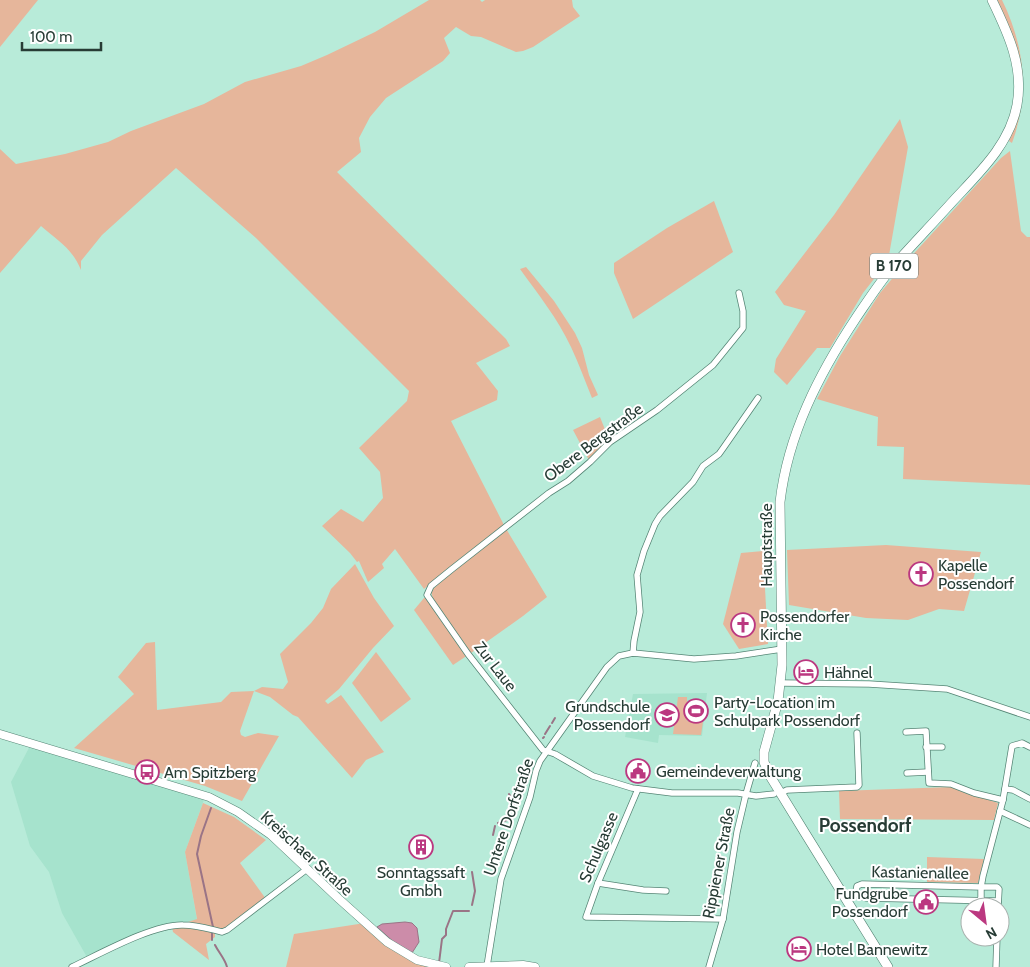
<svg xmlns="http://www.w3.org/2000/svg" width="1030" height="967" font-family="Cabin,sans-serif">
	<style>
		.built { fill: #a6e3cd }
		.green { fill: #e6b69b }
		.water { fill: #cc8ca9; stroke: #9a7486 }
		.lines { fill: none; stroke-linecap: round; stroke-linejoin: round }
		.stream { stroke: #9a7486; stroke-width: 2 }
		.street-casing { stroke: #558575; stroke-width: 7 }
		.secondary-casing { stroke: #558575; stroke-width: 9 }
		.primary-casing { stroke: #558575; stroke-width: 10 }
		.street { stroke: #fff; stroke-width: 5.5 }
		.secondary { stroke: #fff; stroke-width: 8 }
		.primary { stroke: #fff; stroke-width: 9 }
		.labels { text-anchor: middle; stroke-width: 4; stroke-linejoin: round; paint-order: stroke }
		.shield { fill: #fff; stroke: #687672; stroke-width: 1 }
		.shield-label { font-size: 15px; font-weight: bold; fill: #273c35 }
		.street-label { font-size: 16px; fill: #273c35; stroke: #fff }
		.poi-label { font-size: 16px; fill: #273c35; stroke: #fff; text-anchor: start }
		.quarter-label { font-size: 19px; font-weight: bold; fill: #273c35; stroke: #fff }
	</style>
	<rect width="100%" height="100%" fill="#b8ebd9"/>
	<!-- built -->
	<g class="built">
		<polygon points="707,693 702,736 659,735 658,743 625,737 633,694"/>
		<polygon points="30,746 112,770 204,800 185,852 197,920 171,925 88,959 62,913 49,872 30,846 11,782"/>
	</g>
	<!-- green -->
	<g class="green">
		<polygon points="0,0 38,0 0,47"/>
		<path d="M 429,0 L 480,0 L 482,2 L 485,0 L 572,0 L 573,7 L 580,16 L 533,47 L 523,51 L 516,52 L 481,37 L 471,36 L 456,27 L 444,38 L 450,53 L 443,61 L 386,98 L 370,117 L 359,138 L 361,152 L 337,172 L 506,339 L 510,346 L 476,363 L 498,391 L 497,400 L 451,421 L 505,527 L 547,597 L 523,616 L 471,653 L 433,599 L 431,591 L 453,570 L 450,567 L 424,589 L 395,549 L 382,564 L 384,568 L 368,582 L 359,561 L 357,562 L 350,553 L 322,526 L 341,509 L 363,522 L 383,498 L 380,472 L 359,448 L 407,401 L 409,391 L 256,238 L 176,168 L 102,235 L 81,261 L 81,270 C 72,248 58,241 41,226 L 0,273 L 0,149 L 16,164 L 65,154 L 108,142 L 131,131 L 204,104 L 245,82 L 301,66 L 327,55 L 375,32 Z"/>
		<path d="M 997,0 L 1002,0 C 1025,47 1030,94 1012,143 L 1009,141 C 1030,90 1021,49 997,0 Z"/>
		<polygon points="900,119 908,147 888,261 863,293 830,348 817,348 787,385 774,372 776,359 806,311 784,305 775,292 834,215"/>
		<polygon points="1010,151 1021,231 1027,237 1030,237 1030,485 903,479 904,447 877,446 878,417 817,399 840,356 880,293 907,261 1001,158"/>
		<polygon points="714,201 733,252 633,319 614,273 614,263 667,228"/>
		<path d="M 526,267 L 554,301 L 575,333 L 582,348 L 589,375 L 598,395 L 592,398 C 585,381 579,364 571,347 C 558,319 538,294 520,269 Z"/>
		<polygon points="600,417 610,442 590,462 573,430"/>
		<polygon points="886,545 981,552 964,611 939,609 908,620 866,618 789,605 787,550"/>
		<polygon points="763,551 768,644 739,649 723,624 741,553"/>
		<polygon points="355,564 374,598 394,626 373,648 339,689 325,701 328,704 341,695 384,752 366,760 352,778 298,717 293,715 270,697 254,691 240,731 241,735 245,737 258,733 279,736 242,801 205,786 74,748 134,694 118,677 146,643 155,642 157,710 221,702 231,692 254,691 262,687 283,689 288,682 280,654 311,623 323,608 331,589"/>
		<polygon points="424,598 427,598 468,655 453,665 414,610"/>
		<polygon points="376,652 411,699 381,722 352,683"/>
		<polygon points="678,697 687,697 687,721 703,722 701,735 673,734"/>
		<polygon points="951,787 998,803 994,820 840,819 839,791"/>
		<polygon points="203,803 234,817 266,840 240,863 266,899 232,925 222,929 185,923 197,919 185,852"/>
		<polygon points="927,857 984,859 978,883 927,882"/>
		<polygon points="365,923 430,967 286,967 294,934"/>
		<polygon points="172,927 188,927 215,932 215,937 206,944 209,960 173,932"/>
	</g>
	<!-- water -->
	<polygon class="water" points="405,922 412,923 417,928 419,942 412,953 396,944 377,927 382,924"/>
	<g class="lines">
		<!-- stream -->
		<g class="stream">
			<polyline points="552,723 555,718"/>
			<polyline points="545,734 550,726"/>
			<polyline points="543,738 544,737"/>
			<polyline points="509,794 514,802 514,805"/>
			<polyline points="211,808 201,836 197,854 213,927"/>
			<polyline points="498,823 507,820 510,816"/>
			<polyline points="493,835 495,826"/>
			<polyline points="472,872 475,891 472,905"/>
			<polyline points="212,940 212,933"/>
			<path d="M 215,945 C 219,953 225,959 227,967"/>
			<polyline points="439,963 442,939 446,935 446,929 453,911 469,911"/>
		</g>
		<!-- street casing -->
		<g class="street-casing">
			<g id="street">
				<polyline points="739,293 743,311 743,328 713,365 657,410 610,442 590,462 568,481 549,493 452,569 431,586 427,595 468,654 543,750 555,754 593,776 632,788 672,793 738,793 756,796 774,794"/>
				<polyline points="633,653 634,641 640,612 637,575 644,551 655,524 660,516 693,482 703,466 719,454 724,447 758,398"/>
				<polyline points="781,683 869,684 947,689 1030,717"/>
				<polyline points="906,732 926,731 929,783 951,784 974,793 1003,800"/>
				<polyline points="926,747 942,747"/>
				<polyline points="907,773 928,772"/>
				<polyline points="638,789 598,883 586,917 723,919"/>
				<polyline points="1005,789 1013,790 1030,799"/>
				<polyline points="781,793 787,790 857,787 859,785 857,733"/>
				<polyline points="1000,811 1030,825"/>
				<polyline points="598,883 643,890 666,891"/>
				<polyline points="981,900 981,887 862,884 857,886 856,891 859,896 866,898 998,901"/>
				<polyline points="998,907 999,889 997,887 981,887 983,876 1003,800 1012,746 1022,743 1030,747"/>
				<polyline points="487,966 501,879 530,797 536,771 540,761 607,667 619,656 633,653 694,659 736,656 782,649"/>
				<path d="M 72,967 C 100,954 153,924 183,925 C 197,925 209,929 222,932 L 227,930 L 307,869"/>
				<polyline points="709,967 723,919 737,832 746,794 755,763"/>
				<polyline points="996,967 997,937"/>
			</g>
		</g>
		<!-- secondary casing -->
		<g class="secondary-casing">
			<g id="secondary">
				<polyline points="0,734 209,797 238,812 271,835 339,899 387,942 417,960 446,967"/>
				<polyline points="469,967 523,965 535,967"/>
			</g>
		</g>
		<!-- primary casing -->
		<g class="primary-casing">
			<path id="primary" d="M 888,967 L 805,833 L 770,776 L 764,762 L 764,752 L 778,701 L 782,665 L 780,502 C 788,434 819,374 856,318 C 869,299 881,280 896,263 C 915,242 934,222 953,201 C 979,173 1010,144 1017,105 C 1024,67 1008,33 992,0"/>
		</g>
		<!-- street -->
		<use href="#street" class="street"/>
		<!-- secondary -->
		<use href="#secondary" class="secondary"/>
		<!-- primary -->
		<use href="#primary" class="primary"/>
	</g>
	<!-- icons -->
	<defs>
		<g id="church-ring" transform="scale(1.25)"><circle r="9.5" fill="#fff" stroke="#bb3880" stroke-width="1.5"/><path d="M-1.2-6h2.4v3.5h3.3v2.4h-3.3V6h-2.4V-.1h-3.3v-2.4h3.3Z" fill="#bb3880"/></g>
		<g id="hotel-ring" transform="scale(1.25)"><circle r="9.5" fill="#fff" stroke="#bb3880" stroke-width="1.5"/><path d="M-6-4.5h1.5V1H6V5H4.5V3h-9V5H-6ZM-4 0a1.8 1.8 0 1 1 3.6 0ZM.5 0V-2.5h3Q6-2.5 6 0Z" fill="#bb3880"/></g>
		<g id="stadium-ring" transform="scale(1.25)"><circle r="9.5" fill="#fff" stroke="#bb3880" stroke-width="1.5"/><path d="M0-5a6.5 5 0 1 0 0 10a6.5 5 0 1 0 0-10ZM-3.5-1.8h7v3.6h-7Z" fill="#bb3880"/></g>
		<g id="school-ring" transform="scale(1.25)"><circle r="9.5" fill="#fff" stroke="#bb3880" stroke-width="1.5"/><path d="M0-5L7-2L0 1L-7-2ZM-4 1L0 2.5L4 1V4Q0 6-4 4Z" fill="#bb3880"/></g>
		<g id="civic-ring" transform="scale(1.25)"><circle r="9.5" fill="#fff" stroke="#bb3880" stroke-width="1.5"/><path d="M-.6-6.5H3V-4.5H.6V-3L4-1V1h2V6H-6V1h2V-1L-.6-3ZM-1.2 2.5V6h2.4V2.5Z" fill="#bb3880"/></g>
		<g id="bus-ring" transform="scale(1.25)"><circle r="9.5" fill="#fff" stroke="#bb3880" stroke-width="1.5"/><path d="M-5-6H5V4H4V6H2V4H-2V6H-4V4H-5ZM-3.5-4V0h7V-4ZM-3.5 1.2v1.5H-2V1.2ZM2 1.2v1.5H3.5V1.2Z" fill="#bb3880"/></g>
		<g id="building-ring" transform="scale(1.25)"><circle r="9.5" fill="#fff" stroke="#bb3880" stroke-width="1.5"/><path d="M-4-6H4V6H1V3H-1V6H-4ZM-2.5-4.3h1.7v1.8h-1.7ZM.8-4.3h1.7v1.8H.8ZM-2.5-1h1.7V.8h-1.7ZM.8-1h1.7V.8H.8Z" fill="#bb3880"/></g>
	</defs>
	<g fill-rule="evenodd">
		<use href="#church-ring" x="921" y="574"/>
		<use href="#church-ring" x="743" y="625"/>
		<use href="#hotel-ring" x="806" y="672"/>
		<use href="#stadium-ring" x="696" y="711"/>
		<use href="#school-ring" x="667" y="715"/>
		<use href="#civic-ring" x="638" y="771"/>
		<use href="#bus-ring" x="147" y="772"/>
		<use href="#building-ring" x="421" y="847"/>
		<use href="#civic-ring" x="926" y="902"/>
		<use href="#hotel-ring" x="799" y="949"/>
	</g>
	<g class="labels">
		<!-- shield labels -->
		<rect class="shield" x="870" y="253.5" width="48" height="25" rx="4"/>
		<g class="shield-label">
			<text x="894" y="271">B 170</text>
		</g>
		<!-- street labels -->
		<g class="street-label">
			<text transform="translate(593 442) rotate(-37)" y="6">Obere Bergstraße</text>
			<text transform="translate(766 545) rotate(-90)" y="6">Hauptstraße</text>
			<text transform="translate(496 666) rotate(52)" y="6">Zur Laue</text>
			<text transform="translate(508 817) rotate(-71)" y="6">Untere Dorfstraße</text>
			<text transform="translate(598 847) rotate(-67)" y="6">Schulgasse</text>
			<text transform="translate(307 853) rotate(42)" y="6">Kreischaer Straße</text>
			<text transform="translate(718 863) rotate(-79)" y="6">Rippiener Straße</text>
			<text transform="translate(920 872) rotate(1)" y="6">Kastanienallee</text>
		</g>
		<!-- poi labels -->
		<g class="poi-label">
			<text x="938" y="571">Kapelle<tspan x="938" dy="18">Possendorf</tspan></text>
			<text x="760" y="622">Possendorfer<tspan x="760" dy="18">Kirche</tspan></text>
			<text x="824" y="678">Hähnel</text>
			<text x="714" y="708">Party-Location im<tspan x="714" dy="18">Schulpark Possendorf</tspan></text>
			<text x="650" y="712" text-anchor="end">Grundschule<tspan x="650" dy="18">Possendorf</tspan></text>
			<text x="656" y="777">Gemeindeverwaltung</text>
			<text x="164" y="778">Am Spitzberg</text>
			<text x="421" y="878" text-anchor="middle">Sonntagssaft<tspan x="421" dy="18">Gmbh</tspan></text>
			<text x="908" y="899" text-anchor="end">Fundgrube<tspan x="908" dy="18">Possendorf</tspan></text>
			<text x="816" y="955">Hotel Bannewitz</text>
		</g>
		<!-- quarter labels -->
		<g class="quarter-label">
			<text x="865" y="832">Possendorf</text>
		</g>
	</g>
	<!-- north arrow -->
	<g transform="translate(985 922) rotate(151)"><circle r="24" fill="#ffffff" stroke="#a9b1ae"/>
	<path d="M0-4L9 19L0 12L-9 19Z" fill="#bb3880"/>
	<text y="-8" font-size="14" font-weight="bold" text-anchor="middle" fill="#273c35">N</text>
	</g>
	<!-- scale -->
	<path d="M22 42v8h79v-8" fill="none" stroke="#273c35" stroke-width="2.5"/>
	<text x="30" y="42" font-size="15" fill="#273c35" stroke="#ffffff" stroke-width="4" paint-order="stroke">100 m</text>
</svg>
